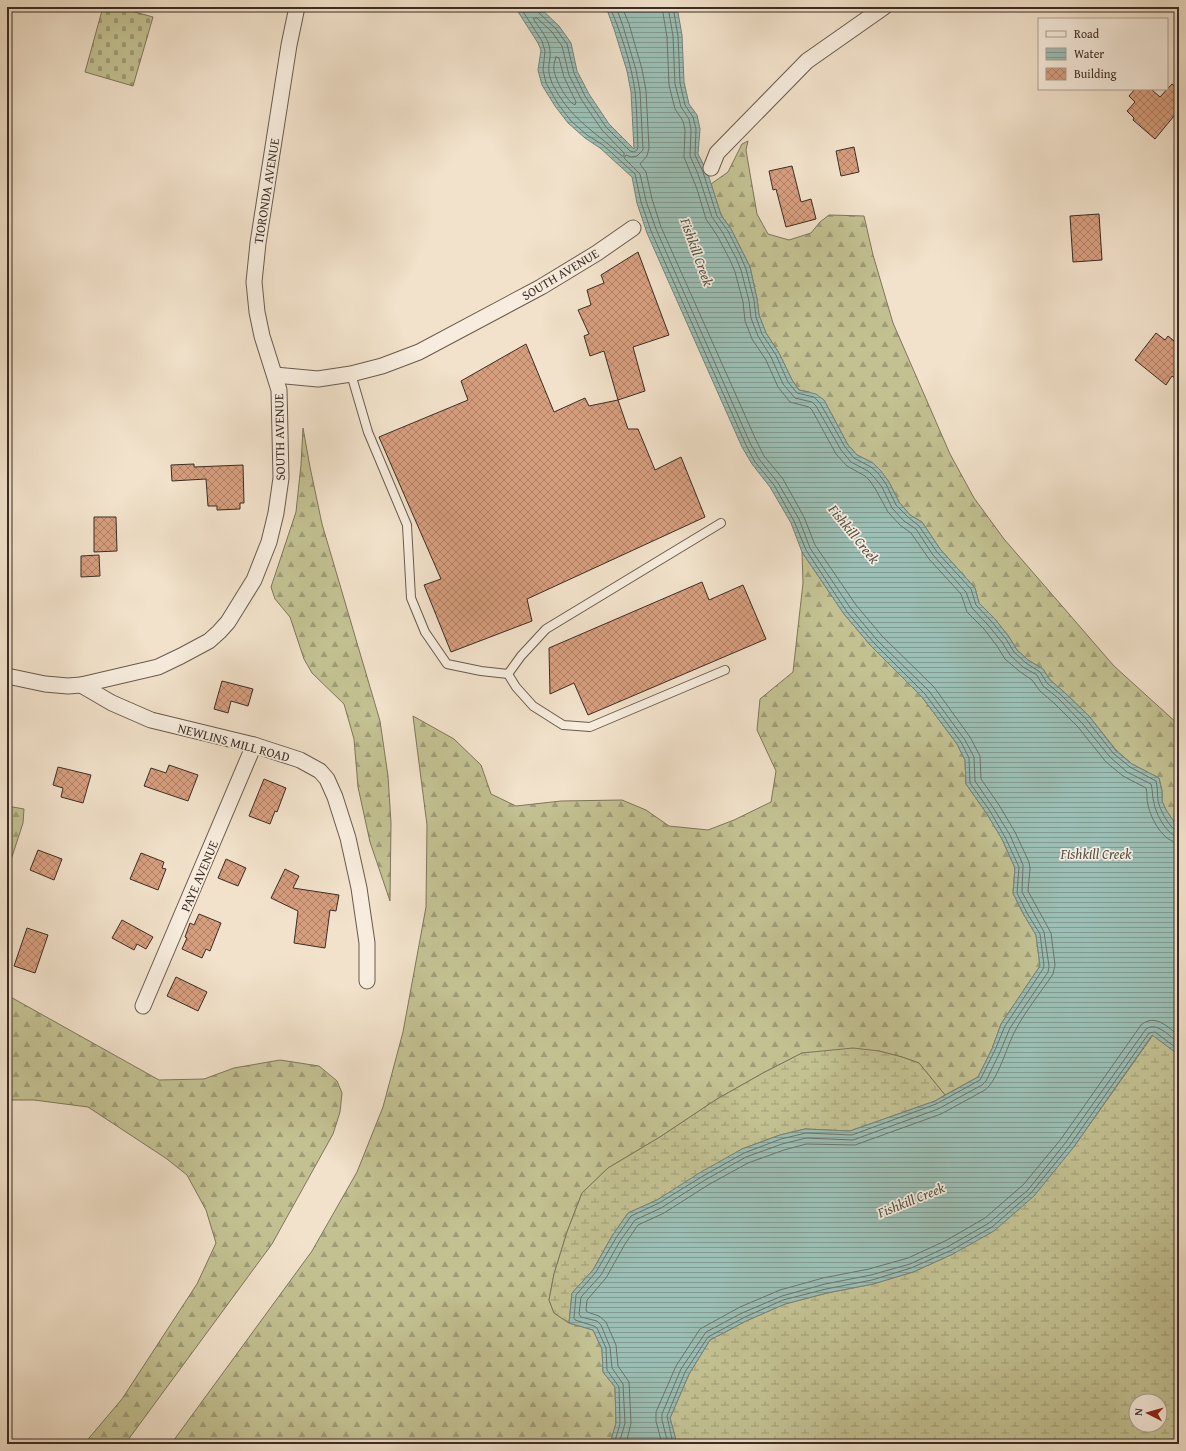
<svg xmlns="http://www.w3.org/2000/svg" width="1186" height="1451" font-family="'Gentium Book Plus',serif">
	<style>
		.forest { fill: url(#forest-firs); stroke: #7e765b }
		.wetland { fill: url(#wetland-marsh); stroke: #7e765b; fill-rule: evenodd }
		.cemetery { fill: url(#cemetery-stones); stroke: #7e765b }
		.water { fill: url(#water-rules); stroke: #75847a }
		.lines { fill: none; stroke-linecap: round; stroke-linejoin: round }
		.shore { stroke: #6b756c; stroke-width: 1 }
		.building { fill: url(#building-cross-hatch); stroke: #3a2c24 }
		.lane-casing { stroke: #685a4e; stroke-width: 10 }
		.street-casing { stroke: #685a4e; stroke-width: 17 }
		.lane { stroke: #f7ecdd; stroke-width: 8 }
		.street { stroke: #f7ecdd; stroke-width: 15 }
		.labels { text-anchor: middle; stroke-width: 3.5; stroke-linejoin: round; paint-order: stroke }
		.street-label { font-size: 13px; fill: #3a2c24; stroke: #f7ecdd }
		.water-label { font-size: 14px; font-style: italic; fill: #525048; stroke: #f7ecdd }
	</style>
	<defs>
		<pattern id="forest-firs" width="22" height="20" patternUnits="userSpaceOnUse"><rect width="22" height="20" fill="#c3c192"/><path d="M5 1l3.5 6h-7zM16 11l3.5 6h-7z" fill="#9f9d77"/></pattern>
		<pattern id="wetland-marsh" width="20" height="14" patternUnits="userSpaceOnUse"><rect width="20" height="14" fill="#c3c192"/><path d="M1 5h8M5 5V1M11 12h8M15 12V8" fill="none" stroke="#9f9d77"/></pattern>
		<pattern id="cemetery-stones" width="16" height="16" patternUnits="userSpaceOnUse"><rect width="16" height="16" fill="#c3c192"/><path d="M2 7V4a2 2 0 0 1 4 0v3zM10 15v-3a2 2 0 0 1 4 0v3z" fill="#9f9d77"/></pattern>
		<pattern id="water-rules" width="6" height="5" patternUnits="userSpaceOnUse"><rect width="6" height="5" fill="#9cbeb4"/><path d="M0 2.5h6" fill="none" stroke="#809b92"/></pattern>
		<pattern id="building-cross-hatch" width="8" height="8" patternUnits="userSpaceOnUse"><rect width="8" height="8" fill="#d79e7e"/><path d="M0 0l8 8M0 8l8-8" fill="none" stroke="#af8167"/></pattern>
	</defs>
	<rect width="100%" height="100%" fill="#f2e2cb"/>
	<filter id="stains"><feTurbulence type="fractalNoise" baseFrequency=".005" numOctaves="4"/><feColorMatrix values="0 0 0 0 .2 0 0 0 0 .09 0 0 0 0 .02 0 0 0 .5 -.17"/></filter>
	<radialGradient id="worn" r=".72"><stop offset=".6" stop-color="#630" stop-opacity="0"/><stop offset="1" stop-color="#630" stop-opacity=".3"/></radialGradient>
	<!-- forest -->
	<g class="forest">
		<polygon points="748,141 746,150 748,162 757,214 768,234 789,240 811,233 820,222 829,215 864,216 873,255 893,323 950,454 974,498 1004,539 1114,666 1179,725 1179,829 1166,810 1162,801 1162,791 1159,778 1132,764 1116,750 1089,716 1064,692 1050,680 1043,669 1028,660 1017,650 1009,637 995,619 979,603 975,588 940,549 922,522 910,515 899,502 889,482 873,463 857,455 848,445 824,400 809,392 799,390 792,380 779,353 766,333 759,315 757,299 750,267 731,229 721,215 711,184 728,172 742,144"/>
		<polygon points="303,428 310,467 322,524 380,721 388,776 391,823 390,901 370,842 358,787 354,739 344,704 312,673 304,659 290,617 275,599 271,587 296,512 301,465"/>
		<polygon points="802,552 844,614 871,646 922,697 957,744 965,760 966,784 987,814 1002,839 1015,868 1013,893 1024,915 1036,935 1040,966 1001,1024 992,1049 978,1077 945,1095 919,1063 902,1057 879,1051 802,1053 763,1073 717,1099 660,1137 608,1168 582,1193 567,1232 554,1274 549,1300 554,1313 569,1323 593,1330 602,1349 603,1372 615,1387 616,1423 610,1444 171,1444 312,1251 357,1172 383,1107 403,1032 426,907 427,825 413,716 454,739 481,765 491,794 516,806 561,801 622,800 646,810 669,826 708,830 734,820 771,802 776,771 757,730 760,699 793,672 803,583"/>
		<polygon points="7,806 24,809 23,823 7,872"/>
		<polygon points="7,995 159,1080 204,1079 234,1068 280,1060 319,1066 337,1081 342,1093 340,1112 333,1134 272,1244 125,1444 84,1444 122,1399 197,1284 216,1243 206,1210 187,1175 167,1159 88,1107 34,1100 7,1100"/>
	</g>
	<!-- wetland -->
	<g class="wetland">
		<path d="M 1153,1035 L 1179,1055 L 1179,1444 L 677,1444 L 670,1418 L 689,1374 L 710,1340 L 746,1321 L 785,1304 L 827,1293 L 873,1284 L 913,1272 L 953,1254 L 1073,1148 ZM 1136,1401 L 1160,1401 L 1160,1425 L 1136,1425 Z"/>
		<polygon points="853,1048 879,1051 902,1057 919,1063 945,1095 935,1101 850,1131 805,1129 780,1135 742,1149 657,1200 628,1213 612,1236 593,1270 572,1293 569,1323 554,1313 549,1300 554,1274 567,1232 582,1193 608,1168 660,1137 717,1099 763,1073 802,1053"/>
	</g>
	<!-- cemetery -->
	<polygon class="cemetery" points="103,7 117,7 153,17 133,86 85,72"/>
	<!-- water -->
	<polygon class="water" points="515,7 539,7 559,26 571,43 577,71 589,94 609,124 634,149 631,92 627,71 614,29 606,7 677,7 682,35 684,82 689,104 697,115 700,129 698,154 707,171 721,215 731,229 750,267 757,299 759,315 766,333 779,353 792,380 799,390 816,394 824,400 848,445 857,455 873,463 881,471 889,482 899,502 910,515 922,522 940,549 975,588 979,603 995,619 1009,637 1017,650 1028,660 1043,669 1050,680 1064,692 1089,716 1116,751 1132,764 1159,778 1162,791 1162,801 1166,810 1179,829 1179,1055 1152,1035 1073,1148 1034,1196 994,1231 953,1254 913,1272 873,1284 827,1293 785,1304 746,1321 710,1340 689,1374 670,1418 677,1444 610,1444 616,1423 615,1387 603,1372 602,1349 593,1330 569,1323 572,1293 593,1270 612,1236 628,1213 657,1200 701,1172 742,1149 780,1135 805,1129 850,1131 935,1101 978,1077 992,1049 1001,1024 1040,966 1036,935 1024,915 1013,893 1015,868 1002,839 987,814 966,784 965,760 957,744 922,697 871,646 844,614 802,552 791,523 770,487 752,464 742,447 647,233 637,203 632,177 600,148 585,138 568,123 555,106 542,85 538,70 541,50 538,43"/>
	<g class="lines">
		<!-- shore -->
		<g class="shore">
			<polyline points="520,7 542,41 545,51 543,70 546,83 558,104 571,121 587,135 603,145 635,174 641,202 651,231 746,445 755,462 774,485 794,521 806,550 847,612 874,643 925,694 961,742 969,758 970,783 990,811 1005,837 1019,867 1017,893 1027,913 1040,934 1044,966 1043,969 1005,1026 995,1050 980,1080 936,1104 852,1135 806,1133 781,1139 744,1153 703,1176 659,1203 631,1216 616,1238 596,1272 576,1295 574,1318 575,1320 594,1326 597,1328 606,1348 607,1370 619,1387 620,1424 614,1444"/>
			<path d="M 536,7 L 537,11 L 556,29 L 567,44 L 574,73 L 585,96 L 606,127 L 630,151 L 634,152 L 637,150 L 638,147 C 637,129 637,109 635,91 C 631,62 621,34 610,7"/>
			<polyline points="616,7 623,26 636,70 640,91 643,150 637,156 631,157 626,155 624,158 640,174 646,201 656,229 750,443 759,459 778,483 799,519 810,548 851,609 877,640 929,691 965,740 974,757 975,781 994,809 1010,835 1023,865 1022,892 1044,932 1049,966 1048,972 1010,1028 1000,1052 986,1081 982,1085 938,1109 853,1140 806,1138 782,1144 746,1157 705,1180 661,1208 635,1220 620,1241 601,1275 581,1297 579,1314 581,1317 597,1321 601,1325 610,1347 612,1368 623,1384 625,1423 619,1444"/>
			<path d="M 622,7 L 629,24 L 642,69 L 646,91 L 649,148 L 647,156 L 640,164 L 646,172 L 652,199 L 661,227 L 756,440 L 764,456 L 783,479 L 804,517 L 815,545 L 856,605 L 882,636 L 934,687 L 970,737 L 980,756 L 981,779 L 999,805 L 1015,832 L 1029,862 L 1030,869 L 1028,891 L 1051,933 L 1055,965 L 1053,974 C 1041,992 1024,1013 1015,1031 C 1007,1046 998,1080 985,1090 L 941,1114 L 855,1145 L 806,1144 L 784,1150 L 748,1163 L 708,1185 L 664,1213 L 638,1225 L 625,1244 L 606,1278 L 587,1300 L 586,1310 L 587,1312 L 599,1316 L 606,1322 L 616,1345 L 618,1366 L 629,1382 L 631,1423 L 626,1444"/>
			<path d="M 662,7 L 667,37 L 669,85 L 675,109 L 683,121 L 685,130 L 684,157 L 697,189 L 706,219 L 718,237 L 730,260 L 735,272 L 743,302 L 745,321 L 752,339 L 766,360 L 778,387 L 790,402 L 809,407 L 812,410 L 836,454 L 847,466 L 865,476 L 870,481 L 876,490 L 888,512 L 900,525 L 911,533 L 929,559 L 961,594 L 967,612 L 984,629 L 997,646 L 1005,659 L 1019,671 L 1032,680 L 1040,691 L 1054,703 L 1078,727 L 1106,762 L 1123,776 L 1146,788 C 1148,794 1146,799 1148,805 C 1151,819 1163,842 1179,843"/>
			<path d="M 668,7 L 673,36 L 675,84 L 681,107 L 689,119 L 691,130 L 690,156 L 698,174 L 712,217 L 723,233 L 736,258 L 741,270 L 749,301 L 751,318 L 758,336 L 771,357 L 783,384 L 795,398 L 812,402 L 816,406 L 841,450 L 851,462 L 868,471 L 874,477 L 882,487 L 892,508 L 904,521 L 916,529 L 933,555 L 966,592 L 972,608 L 988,625 L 1002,642 L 1010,655 L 1023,667 L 1037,675 L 1043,686 L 1058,698 L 1082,723 L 1110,757 L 1127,772 L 1151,784 C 1153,791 1152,797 1154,803 C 1156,814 1167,836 1179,837"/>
			<path d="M 673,7 L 678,36 L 680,83 L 685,105 L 693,117 L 696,129 L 695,155 L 703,172 L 717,216 L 728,231 L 740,255 L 746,269 L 754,300 L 756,317 L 762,334 L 776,355 L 788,382 L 797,393 L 814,397 L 820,403 L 845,447 L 854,458 L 871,467 L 878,473 L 886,484 L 896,505 L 908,517 L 919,526 L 937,552 L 971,589 L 976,605 L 992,622 L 1006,639 L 1014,652 L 1026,663 L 1040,672 L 1047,683 L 1061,695 L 1086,719 L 1113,753 L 1130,767 L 1156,781 C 1158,788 1157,794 1158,800 C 1159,809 1171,831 1179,832"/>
			<path d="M 534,18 L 537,18 L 552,32 L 562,46 L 569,75 L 581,99 L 602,130 L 624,153 L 624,156 L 622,156 C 598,134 575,122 558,94 C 556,89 552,85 551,80 C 546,67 551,62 550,50 C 549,39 540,29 534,20 Z"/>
			<path d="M 556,57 L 559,58 L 564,77 L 576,102 L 575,105 C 567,102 555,79 554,70 C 553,66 555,61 556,57 Z"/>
			<path d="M 662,1444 L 656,1421 L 656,1412 L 676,1366 L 700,1329 L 740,1307 L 780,1290 L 823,1278 L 869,1269 L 908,1258 L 947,1240 L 985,1218 L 1023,1185 L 1061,1139 L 1141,1025 C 1155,1013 1168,1027 1179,1036"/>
			<path d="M 668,1444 L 662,1420 L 662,1414 L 681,1369 L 706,1332 L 742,1313 L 782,1296 L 825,1284 L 871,1275 L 910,1264 L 949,1246 L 989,1223 L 1028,1190 L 1066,1142 L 1146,1029 C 1157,1021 1170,1037 1179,1043"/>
			<polyline points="673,1444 667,1416 685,1372 708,1337 745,1317 783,1300 826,1289 872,1280 911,1268 952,1250 992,1227 1031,1193 1070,1145 1149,1033 1155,1032 1179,1050"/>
		</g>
	</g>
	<!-- building -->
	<g class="building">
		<polygon points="1172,84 1179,90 1179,110 1155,139 1133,120 1134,118 1127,111 1135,102 1129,96 1135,89 1151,89 1160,97"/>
		<polygon points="854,147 859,172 841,176 836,151"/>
		<polygon points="792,166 801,202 811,199 816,219 786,227 776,189 773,190 769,171"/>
		<polygon points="1099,214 1102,260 1073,262 1070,216"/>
		<polygon points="638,252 669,335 633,347 645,391 618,400 604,351 590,356 584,336 589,334 578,310 591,305 587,290 604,283 601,275"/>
		<polygon points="1156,333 1165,340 1168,336 1179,345 1179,381 1172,376 1166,385 1135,360"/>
		<polygon points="526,344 554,412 585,398 589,406 618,400 628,429 638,429 655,470 681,457 705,517 527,599 532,621 451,652 424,585 441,579 379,437 468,400 461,381"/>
		<polygon points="194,464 194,467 243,465 244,503 240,503 240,509 217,510 217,506 208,506 206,479 172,481 171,465"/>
		<polygon points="94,517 116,517 117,551 94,552"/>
		<polygon points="99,555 100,576 81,577 81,556"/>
		<polygon points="702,582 709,600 743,585 766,639 588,715 574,683 550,694 549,648"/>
		<polygon points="222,681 253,689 248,706 231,701 228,713 214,709"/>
		<polygon points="169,765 198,775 188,801 144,786 151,768 166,773"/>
		<polygon points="58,767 91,775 83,803 61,797 63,788 53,785"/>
		<polygon points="264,779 286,788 277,812 275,811 270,824 249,816"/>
		<polygon points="38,850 62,859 54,880 30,870"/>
		<polygon points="141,853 164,862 162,868 166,869 158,890 130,879"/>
		<polygon points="226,859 246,868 238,886 218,878"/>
		<polygon points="285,869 299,876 293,888 339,895 336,911 330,910 325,948 294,943 298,911 271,898"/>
		<polygon points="199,914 221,923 210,951 206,949 202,958 182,949 187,938 185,937 190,923 194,925"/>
		<polygon points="122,920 153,937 146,949 137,944 134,950 112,938"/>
		<polygon points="27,928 48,935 35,973 14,966"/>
		<polygon points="176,977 207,992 198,1011 167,996"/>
	</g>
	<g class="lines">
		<!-- lane casing -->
		<g class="lane-casing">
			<g id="lane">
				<polyline points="351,374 368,432 407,525 411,598 425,632 447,664 481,671 508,674 516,687 533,706 563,725 590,727 725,670"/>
				<polyline points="508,674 521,656 546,629 721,523"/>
			</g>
		</g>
		<!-- street casing -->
		<g class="street-casing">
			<g id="street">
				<polyline points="711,168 717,153 807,61 884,7"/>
				<polyline points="275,375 318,379 351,374 382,366 419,352 541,287 597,253 633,228"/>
				<polyline points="7,676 45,684 68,686 81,685 158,667 181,656 209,641 219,632 228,622 254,580 269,542 276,513 281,478 279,390 262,336 257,312 254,282 258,243 289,45 297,7"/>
				<polyline points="81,685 112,703 151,720 254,745 300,760 320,771 327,779 335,797 348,838 359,888 367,943 367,981"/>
				<polyline points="143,1006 254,745"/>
			</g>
		</g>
		<!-- lane -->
		<use href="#lane" class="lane"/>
		<!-- street -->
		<use href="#street" class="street"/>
	</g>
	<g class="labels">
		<!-- street labels -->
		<g class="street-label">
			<text transform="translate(266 191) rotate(-81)" y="5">TIORONDA AVENUE</text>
			<text transform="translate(560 274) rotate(-31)" y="5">SOUTH AVENUE</text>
			<text transform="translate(279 437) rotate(-91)" y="5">SOUTH AVENUE</text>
			<text transform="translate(234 742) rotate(15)" y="5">NEWLINS MILL ROAD</text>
			<text transform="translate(199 876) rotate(-67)" y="5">PAYE AVENUE</text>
		</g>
		<!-- water labels -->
		<g class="water-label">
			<text transform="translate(697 252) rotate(70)" y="5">Fishkill Creek</text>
			<text transform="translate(854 534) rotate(51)" y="5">Fishkill Creek</text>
			<text x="1096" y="859">Fishkill Creek</text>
			<text transform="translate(911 1200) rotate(-22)" y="5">Fishkill Creek</text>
		</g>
	</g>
	<!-- margin -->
	<rect width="1186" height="1451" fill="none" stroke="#f2e2cb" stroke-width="24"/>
	<rect x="8" y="8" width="1170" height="1435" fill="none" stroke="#3a2c24" stroke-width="2"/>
	<rect x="12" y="12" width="1162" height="1427" fill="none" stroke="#3a2c24"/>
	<!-- legend -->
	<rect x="1038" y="18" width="130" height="72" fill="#f7ecdd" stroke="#ab9f93"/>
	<rect x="1046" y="31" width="20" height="6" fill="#f7ecdd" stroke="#ab9f93"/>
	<text x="1074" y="38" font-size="12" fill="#3a2c24">Road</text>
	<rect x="1046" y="48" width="20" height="12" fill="url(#water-rules)" stroke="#ab9f93"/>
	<text x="1074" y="58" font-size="12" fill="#3a2c24">Water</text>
	<rect x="1046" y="68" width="20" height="12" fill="url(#building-cross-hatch)" stroke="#ab9f93"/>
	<text x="1074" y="78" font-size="12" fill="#3a2c24">Building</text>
	<!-- north arrow -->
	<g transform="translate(1148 1413) rotate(276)"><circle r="19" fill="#f7ecdd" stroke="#ab9f93"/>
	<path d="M0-3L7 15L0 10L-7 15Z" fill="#8f2418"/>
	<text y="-6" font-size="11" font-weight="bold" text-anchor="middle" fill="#3a2c24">N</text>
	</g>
	<rect width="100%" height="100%" filter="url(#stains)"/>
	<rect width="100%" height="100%" fill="url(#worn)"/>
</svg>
